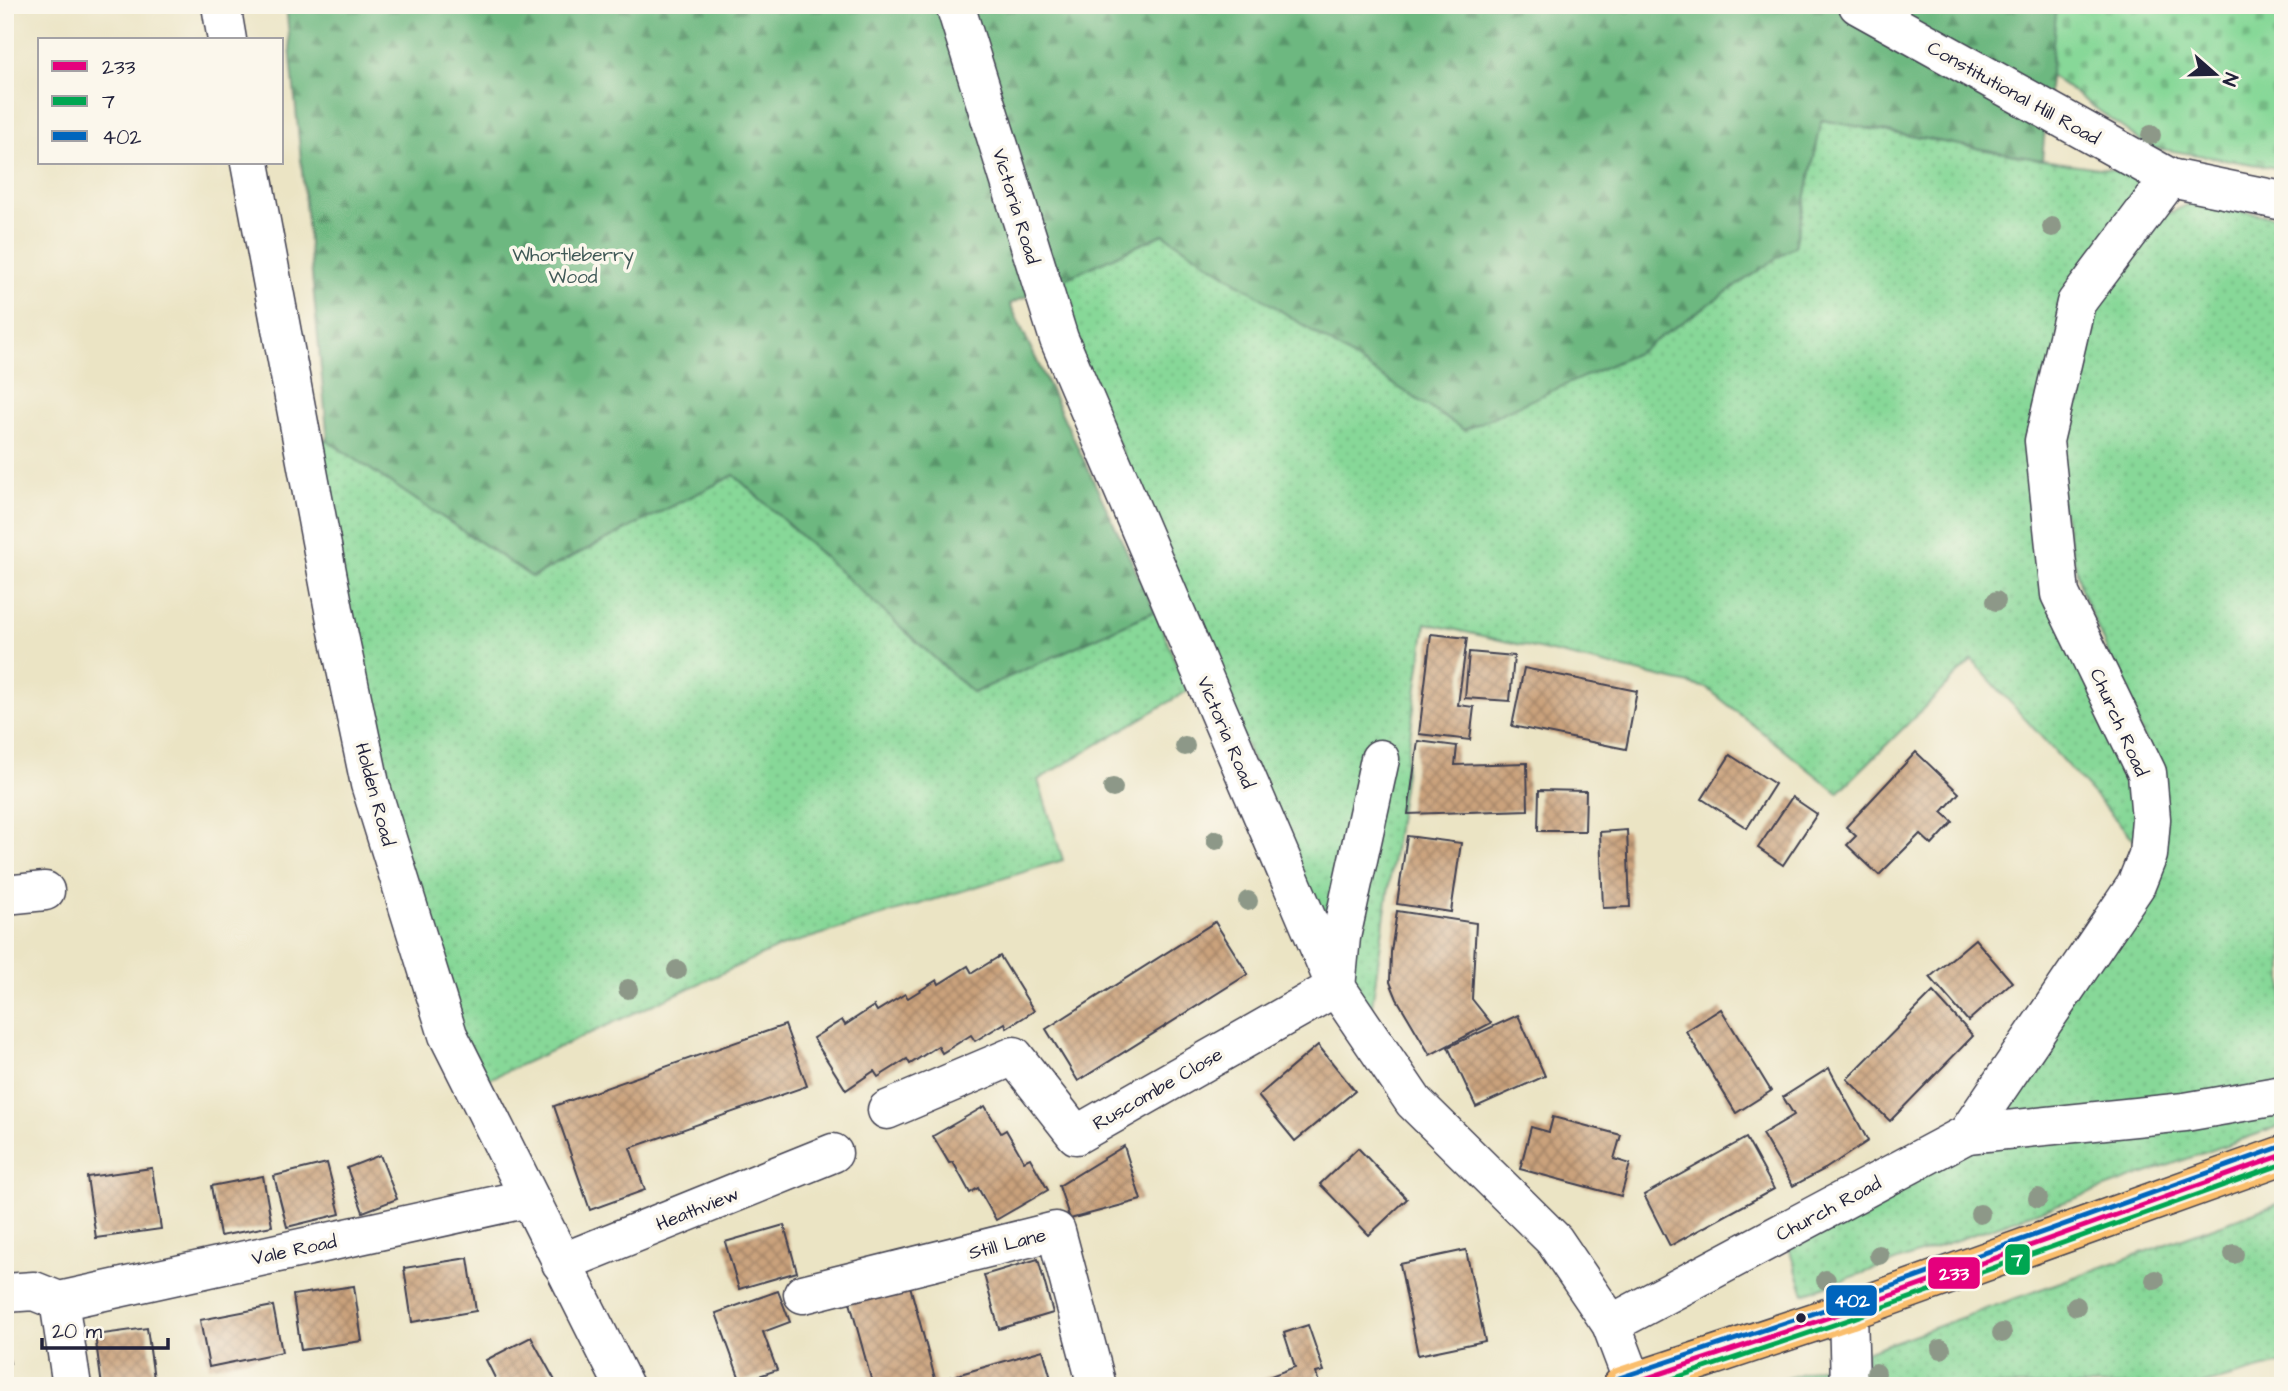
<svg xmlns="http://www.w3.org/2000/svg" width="2288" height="1391" font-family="'Architects Daughter',sans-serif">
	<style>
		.grass { fill: url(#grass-dots); stroke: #547d6a; stroke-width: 2 }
		.forest { fill: url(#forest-firs); stroke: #486d5e; stroke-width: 2 }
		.cemetery { fill: url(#cemetery-stones); stroke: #547d6a; stroke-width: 2 }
		.garden { fill: #87d898; stroke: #547d6a; stroke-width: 2 }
		.building { fill: url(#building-cross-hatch) }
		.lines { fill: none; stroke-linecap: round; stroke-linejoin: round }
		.minor-casing { stroke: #403f50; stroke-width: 41 }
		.highway-casing { stroke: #403f50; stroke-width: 41 }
		.minor { stroke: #fff; stroke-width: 38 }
		.highway { stroke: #fabe6d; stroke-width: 38 }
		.bus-1-casing { stroke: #fbf7ec; stroke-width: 10 }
		.bus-2-casing { stroke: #fbf7ec; stroke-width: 10 }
		.bus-3-casing { stroke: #fbf7ec; stroke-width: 10 }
		.bus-1 { stroke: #e5007d; stroke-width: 5 }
		.bus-2 { stroke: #00a651; stroke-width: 5 }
		.bus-3 { stroke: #0065bd; stroke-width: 5 }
		.tree { fill: #8d9888 }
		.bus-dot { fill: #22223b; stroke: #fbf7ec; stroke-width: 2.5 }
		.labels { text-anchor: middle; stroke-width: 7; stroke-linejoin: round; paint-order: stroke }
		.street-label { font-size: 19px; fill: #22223b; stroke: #fbf7ec }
		.park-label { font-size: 19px; fill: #405957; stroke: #fbf7ec }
		.line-badge { stroke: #fbf7ec; stroke-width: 2.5 }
		.badge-label { font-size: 19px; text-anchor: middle; font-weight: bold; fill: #fff }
	</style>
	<defs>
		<pattern id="grass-dots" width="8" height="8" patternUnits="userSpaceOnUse" patternTransform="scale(1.75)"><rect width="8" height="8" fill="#87d898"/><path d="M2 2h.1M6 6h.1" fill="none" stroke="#74b984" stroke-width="1.8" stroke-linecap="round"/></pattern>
		<pattern id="forest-firs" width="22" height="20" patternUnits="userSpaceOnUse" patternTransform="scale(1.75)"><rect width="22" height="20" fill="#6db880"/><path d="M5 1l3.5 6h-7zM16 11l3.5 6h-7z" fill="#59956a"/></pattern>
		<pattern id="cemetery-stones" width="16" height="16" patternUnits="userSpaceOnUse" patternTransform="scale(1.75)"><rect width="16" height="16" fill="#87d898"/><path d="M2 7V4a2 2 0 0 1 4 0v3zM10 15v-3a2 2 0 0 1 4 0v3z" fill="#74b984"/></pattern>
		<pattern id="building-cross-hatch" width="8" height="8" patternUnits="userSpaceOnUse" patternTransform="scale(1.75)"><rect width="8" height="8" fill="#caa27c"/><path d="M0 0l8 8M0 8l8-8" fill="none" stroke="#a48467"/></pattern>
	</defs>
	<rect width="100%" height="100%" fill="#fbf7ec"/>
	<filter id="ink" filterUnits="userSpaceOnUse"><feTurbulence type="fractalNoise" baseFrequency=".0143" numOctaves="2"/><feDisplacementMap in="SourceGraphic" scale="14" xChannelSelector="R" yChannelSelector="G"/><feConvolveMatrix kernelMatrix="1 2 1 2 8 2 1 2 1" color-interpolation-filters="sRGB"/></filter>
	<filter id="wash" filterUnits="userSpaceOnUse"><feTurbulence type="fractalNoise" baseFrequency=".00686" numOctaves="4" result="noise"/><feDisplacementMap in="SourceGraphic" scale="28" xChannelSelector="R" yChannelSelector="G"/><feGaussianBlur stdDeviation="1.57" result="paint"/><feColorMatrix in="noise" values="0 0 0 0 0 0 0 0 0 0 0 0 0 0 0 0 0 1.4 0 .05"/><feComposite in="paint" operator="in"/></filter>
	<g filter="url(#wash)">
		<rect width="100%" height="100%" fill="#ebe4c4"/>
		<!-- grass -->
		<g class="grass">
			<polygon points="1822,120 2042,160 2170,178 2076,303 2044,441 2063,599 2147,773 2148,855 1972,660 1838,793 1707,688 1426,623 1368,1034 1051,285 1163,234 1290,315 1795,246"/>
			<polygon points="2191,203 2283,218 2283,1125 1804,1294 1789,1248 1964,1151 2158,855 2149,750 2081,589 2059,494 2057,444 2097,285 2144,225"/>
			<polygon points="301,432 328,441 532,577 734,475 973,693 1155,611 1187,691 1038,780 1063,860 777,948 474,1086 448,1035"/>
			<polygon points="2283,1202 2283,1363 2198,1386 1868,1386 1866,1352"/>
			<polygon points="1834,1363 1835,1386 1762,1386"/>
		</g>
		<!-- forest -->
		<polygon class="forest" points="286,5 2057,5 2042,160 1822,120 1795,246 1637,353 1464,430 1163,234 1010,304 1155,611 973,693 734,475 532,577 328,441"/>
		<!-- cemetery -->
		<polygon class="cemetery" points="2057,5 2283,5 2283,89 2281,100 2283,101 2283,169 2149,147 2050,75"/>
		<!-- garden -->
		<polygon class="garden" points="2283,676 2283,813 2279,698"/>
		<g id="blocks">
			<!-- building -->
			<g class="building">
				<polygon points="1431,634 1467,638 1458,705 1474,707 1470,740 1419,734"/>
				<polygon points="1469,652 1514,656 1510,701 1465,698"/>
				<polygon points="1524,668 1637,691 1626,749 1512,726"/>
				<polygon points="1418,741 1457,746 1455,765 1527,763 1528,810 1408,814"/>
				<polygon points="1916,752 1959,793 1942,812 1953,822 1932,845 1920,834 1879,875 1847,845 1856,836 1846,827"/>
				<polygon points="1730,755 1775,784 1747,828 1702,799"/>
				<polygon points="1539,790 1586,791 1585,831 1538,831"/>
				<polygon points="1792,797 1817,814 1783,865 1758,848"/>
				<polygon points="1627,830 1630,907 1603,908 1600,832"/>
				<polygon points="1407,836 1461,843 1451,912 1397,904"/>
				<polygon points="1397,911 1476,923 1472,999 1491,1023 1430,1055 1397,999 1390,982 1391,952"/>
				<polygon points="1215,922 1248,974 1078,1081 1046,1029"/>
				<polygon points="1975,939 2012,982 1968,1021 1930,977"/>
				<polygon points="1000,956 1034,1011 1007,1028 1005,1023 975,1041 971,1035 942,1053 938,1046 910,1064 907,1059 878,1077 874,1071 846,1090 813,1038 842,1020 845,1025 874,1006 877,1011 905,994 908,998 937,980 939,984 968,966 972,973"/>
				<polygon points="1933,992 1973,1036 1890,1121 1847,1079"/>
				<polygon points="1721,1009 1771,1091 1736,1113 1686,1031"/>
				<polygon points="1518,1015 1545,1076 1476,1107 1448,1047"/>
				<polygon points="785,1025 807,1086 630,1148 645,1190 590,1210 554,1106"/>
				<polygon points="1318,1045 1355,1091 1295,1141 1258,1096"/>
				<polygon points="1829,1068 1868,1141 1825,1169 1793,1186 1762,1134 1794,1115 1783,1097"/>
				<polygon points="985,1106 1001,1133 1006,1130 1024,1161 1030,1158 1048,1190 996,1220 978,1188 970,1193 953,1162 949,1163 933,1136"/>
				<polygon points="1553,1117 1621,1135 1614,1159 1630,1164 1621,1196 1520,1169 1531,1127 1549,1132"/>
				<polygon points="1746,1138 1774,1189 1670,1246 1644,1195"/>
				<polygon points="1124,1146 1141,1200 1070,1219 1059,1186"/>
				<polygon points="1358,1148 1407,1199 1369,1235 1320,1184"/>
				<polygon points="380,1155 397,1199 363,1212 347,1168"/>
				<polygon points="327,1163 340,1214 287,1227 274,1176"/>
				<polygon points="152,1168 161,1229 96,1238 87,1177"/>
				<polygon points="263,1176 272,1226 220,1236 211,1186"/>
				<polygon points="784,1225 797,1272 739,1289 725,1242"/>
				<polygon points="1466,1250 1485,1341 1418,1355 1400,1264"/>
				<polygon points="468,1258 476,1311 412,1322 404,1268"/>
				<polygon points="1038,1259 1053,1313 999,1329 984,1275"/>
				<polygon points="906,1271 937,1386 873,1386 846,1288"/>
				<polygon points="354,1286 362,1341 301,1350 293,1295"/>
				<polygon points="778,1291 790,1322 763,1332 777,1370 741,1382 716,1313"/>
				<polygon points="273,1306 282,1352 209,1367 200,1320"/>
				<polygon points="1308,1325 1324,1371 1316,1373 1320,1386 1244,1386 1295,1367 1284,1333"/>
				<polygon points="147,1328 155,1386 102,1386 95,1335"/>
				<polygon points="531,1337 558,1386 499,1386 486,1360"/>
				<polygon points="5,1345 10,1363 5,1364"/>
				<polygon points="1043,1350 1053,1386 953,1386 950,1377"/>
			</g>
		</g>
	</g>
	<g filter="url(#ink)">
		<use href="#blocks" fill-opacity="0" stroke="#403f50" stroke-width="2"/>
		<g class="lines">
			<!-- minor casing -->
			<g class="minor-casing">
				<g id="minor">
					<polyline points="221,5 227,40"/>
					<polyline points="955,5 1059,339 1336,987 1414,1102 1554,1240 1611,1324 1633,1382"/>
					<polyline points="1858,5 2170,178 2283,201"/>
					<polyline points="250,163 338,631 370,784 448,1035 624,1386"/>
					<polyline points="5,895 45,891"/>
					<polyline points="887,1110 1014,1056 1076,1135 1336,987 1341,937 1380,759"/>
					<polyline points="1967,1134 2185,1112 2283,1095"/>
					<polyline points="561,1263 833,1153"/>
					<polyline points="5,1293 34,1291 59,1301 529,1198"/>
					<polyline points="803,1294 1056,1231 1097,1386"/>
					<polyline points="59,1301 72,1386"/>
					<polyline points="1848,1311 1850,1386"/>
					<polyline points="1611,1324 1967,1134 2136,885 2148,855 2151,819 2147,773 2060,594 2044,441 2076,303 2170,178"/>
				</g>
			</g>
			<!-- highway casing -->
			<g class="highway-casing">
				<polyline id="highway" points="1622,1386 1848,1311 2283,1155"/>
			</g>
			<!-- minor -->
			<use href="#minor" class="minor"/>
			<!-- highway -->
			<use href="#highway" class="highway"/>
			<!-- bus-1 casing -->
			<g class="bus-1-casing">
				<polyline id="bus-1" points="1623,1386 1848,1311 2283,1155"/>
			</g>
			<!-- bus-2 casing -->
			<g class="bus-2-casing">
				<polyline id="bus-2" points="1651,1386 1851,1319 2283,1164"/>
			</g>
			<!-- bus-3 casing -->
			<g class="bus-3-casing">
				<polyline id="bus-3" points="1619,1378 1845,1303 2280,1147"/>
			</g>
			<!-- bus-1 -->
			<use href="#bus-1" class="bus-1"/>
			<!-- bus-2 -->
			<use href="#bus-2" class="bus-2"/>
			<!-- bus-3 -->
			<use href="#bus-3" class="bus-3"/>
		</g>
		<!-- trees -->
		<g class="tree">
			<circle cx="2151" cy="135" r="10"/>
			<circle cx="2052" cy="227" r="10"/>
			<circle cx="1996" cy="601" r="10"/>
			<circle cx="1185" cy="746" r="10"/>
			<circle cx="1113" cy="788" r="10"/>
			<circle cx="1216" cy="840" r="10"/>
			<circle cx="1248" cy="901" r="10"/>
			<circle cx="677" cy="970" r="10"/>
			<circle cx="628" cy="989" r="10"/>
			<circle cx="2038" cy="1198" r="10"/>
			<circle cx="1980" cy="1214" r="10"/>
			<circle cx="2234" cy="1254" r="10"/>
			<circle cx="1879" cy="1255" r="10"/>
			<circle cx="1826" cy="1280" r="10"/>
			<circle cx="2155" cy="1280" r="10"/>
			<circle cx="2076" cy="1306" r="10"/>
			<circle cx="2002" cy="1333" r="10"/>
			<circle cx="1941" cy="1349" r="10"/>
			<circle cx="1876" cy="1373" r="10"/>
		</g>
	</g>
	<!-- markers -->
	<circle class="bus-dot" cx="1801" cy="1318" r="6"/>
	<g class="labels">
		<!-- street labels -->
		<g class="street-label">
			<text transform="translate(2014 92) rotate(29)" y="7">Constitutional Hill Road</text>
			<text transform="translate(1017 206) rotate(73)" y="7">Victoria Road</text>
			<text transform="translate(2120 722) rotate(66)" y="7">Church Road</text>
			<text transform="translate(1227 732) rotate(67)" y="7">Victoria Road</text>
			<text transform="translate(376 794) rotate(75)" y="7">Holden Road</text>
			<text transform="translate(1157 1088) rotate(-30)" y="7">Ruscombe Close</text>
			<text transform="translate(697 1208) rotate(-22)" y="7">Heathview</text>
			<text transform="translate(1828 1208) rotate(-28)" y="7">Church Road</text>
			<text transform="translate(1007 1243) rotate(-14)" y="7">Still Lane</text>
			<text transform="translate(294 1249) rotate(-12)" y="7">Vale Road</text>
		</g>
		<!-- park labels -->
		<g class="park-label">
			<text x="573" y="261">Whortleberry<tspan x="573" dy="22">Wood</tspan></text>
		</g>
	</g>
	<g class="line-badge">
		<rect x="2004" y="1243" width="27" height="33" rx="7" fill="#00a651"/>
		<rect x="1927" y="1256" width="54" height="34" rx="7" fill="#e5007d"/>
		<rect x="1825" y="1284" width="53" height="33" rx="7" fill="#0065bd"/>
	</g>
	<g class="badge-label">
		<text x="2017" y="1266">7</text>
		<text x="1954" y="1280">233</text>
		<text x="1852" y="1307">402</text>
	</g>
	<!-- margin -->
	<rect width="2288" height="1391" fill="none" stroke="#fbf7ec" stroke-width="28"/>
	<!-- legend -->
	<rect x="38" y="38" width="245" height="126" fill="#fbf7ec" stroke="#a4a2a5" stroke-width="2"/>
	<rect x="52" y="61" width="35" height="10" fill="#e5007d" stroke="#a4a2a5" stroke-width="2"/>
	<text x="102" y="74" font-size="21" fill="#22223b">233</text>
	<rect x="52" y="96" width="35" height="10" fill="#00a651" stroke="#a4a2a5" stroke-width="2"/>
	<text x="102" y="108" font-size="21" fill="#22223b">7</text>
	<rect x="52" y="131" width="35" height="10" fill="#0065bd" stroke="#a4a2a5" stroke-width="2"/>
	<text x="102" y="144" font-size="21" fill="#22223b">402</text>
	<!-- north arrow -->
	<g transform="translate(2215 74) rotate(110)" stroke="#fbf7ec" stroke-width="5" paint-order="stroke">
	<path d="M0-5L12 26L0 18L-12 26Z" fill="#22223b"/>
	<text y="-10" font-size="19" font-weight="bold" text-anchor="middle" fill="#22223b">N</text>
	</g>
	<!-- scale -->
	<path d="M42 1338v10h126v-10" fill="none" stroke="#22223b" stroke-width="3.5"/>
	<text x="52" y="1338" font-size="21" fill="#22223b" stroke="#fbf7ec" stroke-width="5" paint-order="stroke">20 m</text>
</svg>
